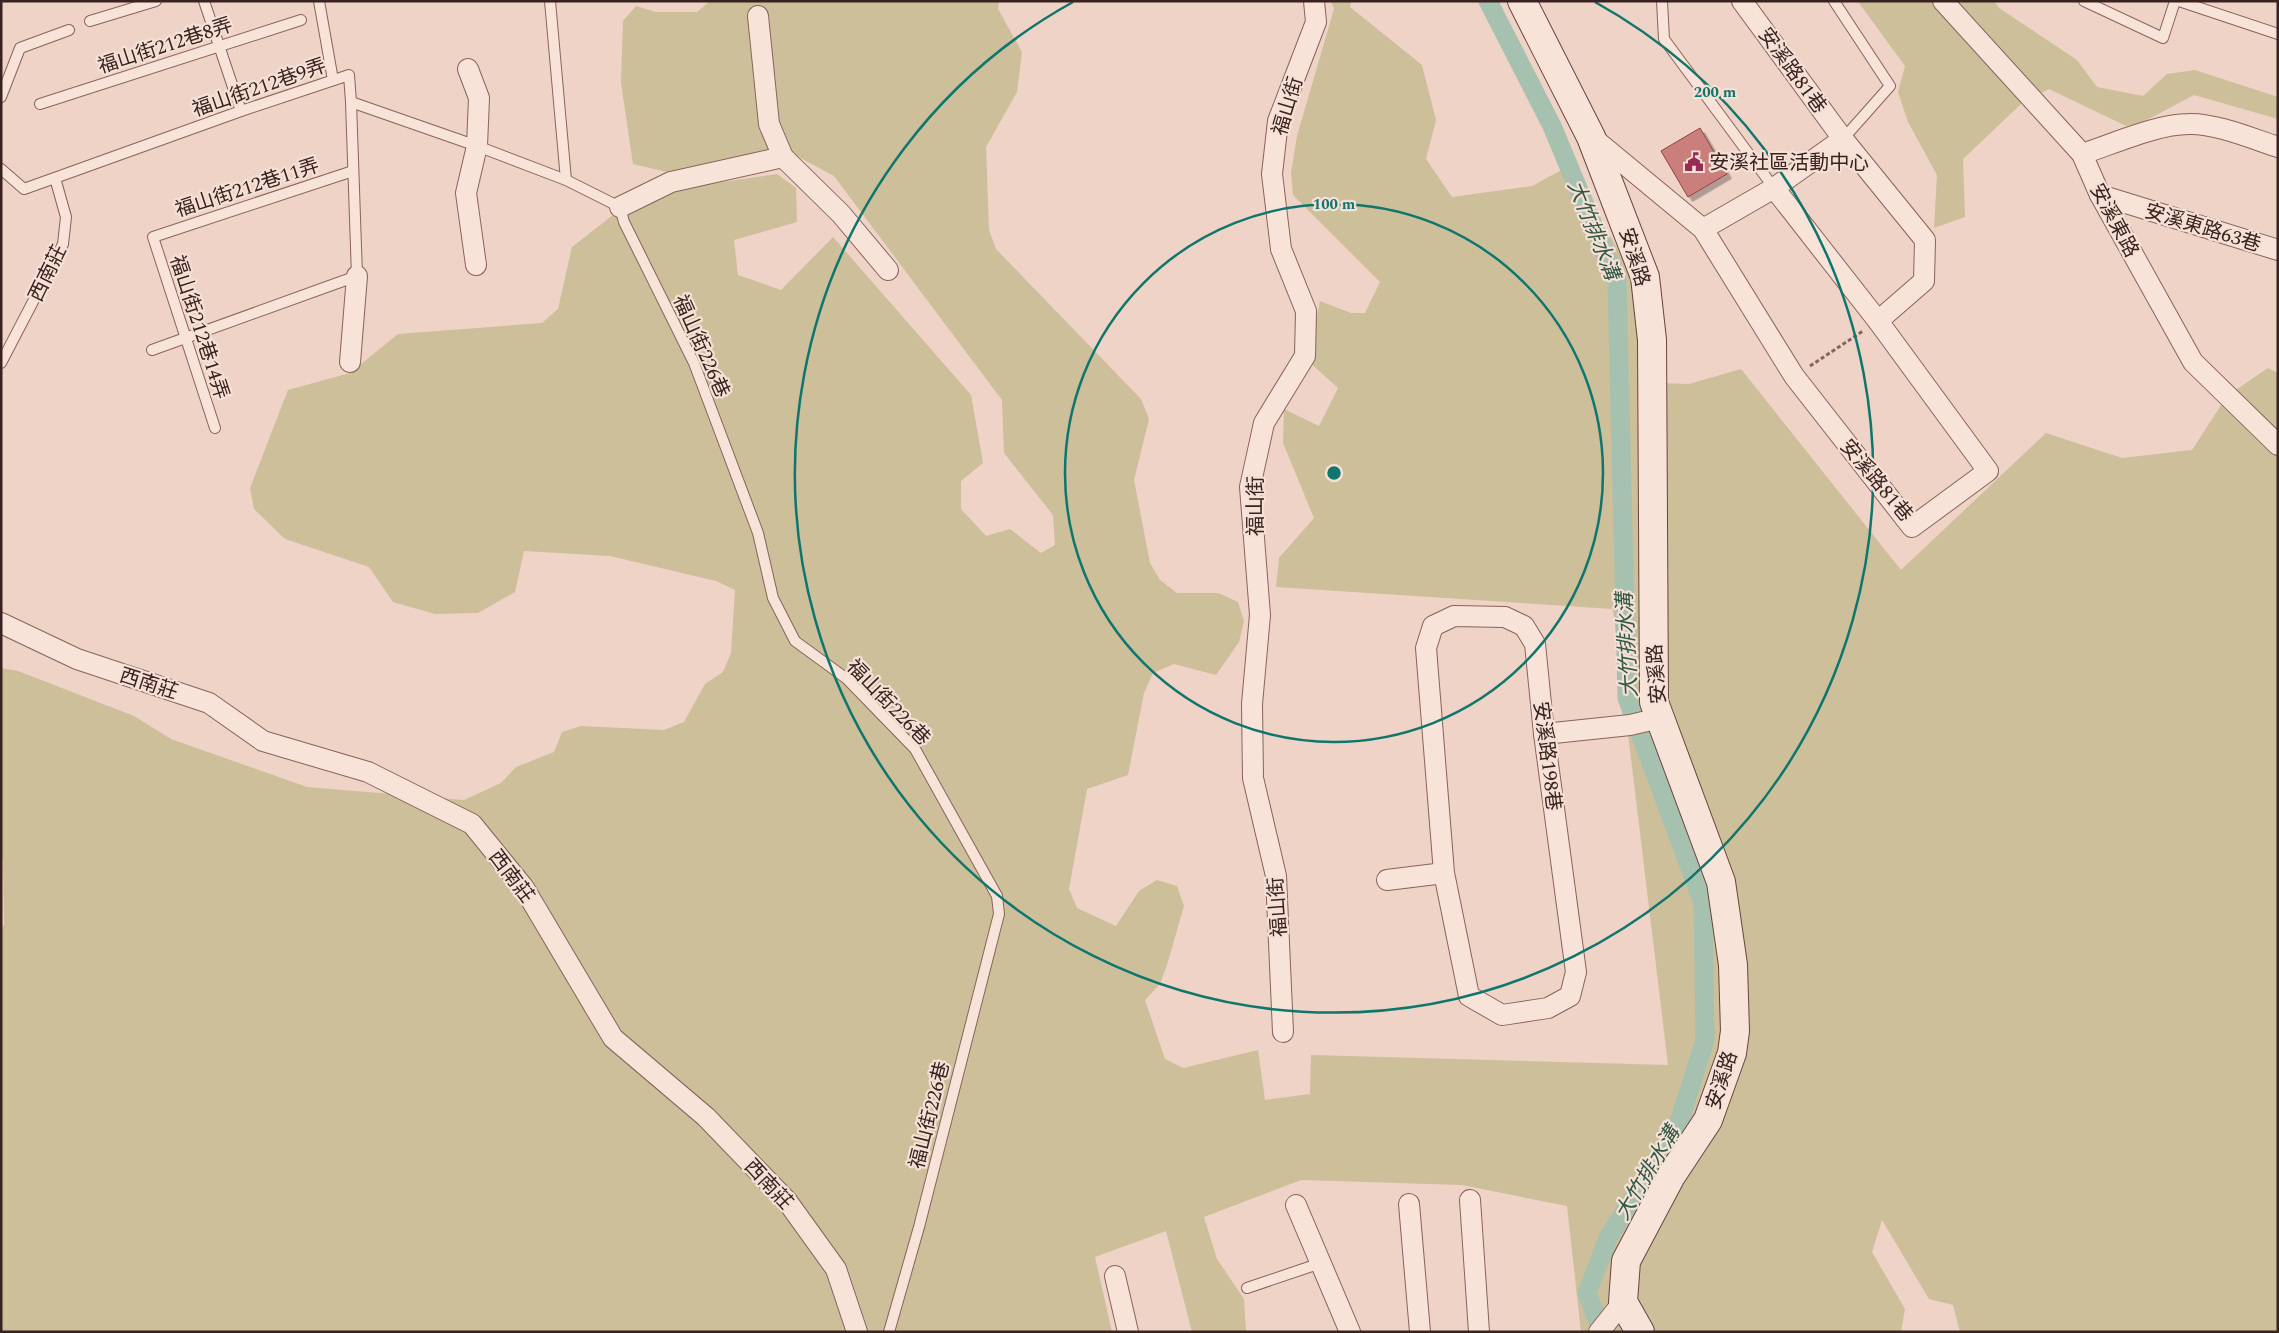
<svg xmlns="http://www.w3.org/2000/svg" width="2279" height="1333" font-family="Spectral,'Noto Sans TC',serif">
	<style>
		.green { fill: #ccbf9a }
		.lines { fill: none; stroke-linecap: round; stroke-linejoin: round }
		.canal { stroke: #a7c1b0; stroke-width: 19 }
		.building { fill: #cb7f7c; stroke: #874342; filter: url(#shadow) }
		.lane-casing { stroke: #89635c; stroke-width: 12 }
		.street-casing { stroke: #89635c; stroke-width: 22 }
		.secondary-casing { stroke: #6b443f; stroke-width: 30 }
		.path { stroke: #89635c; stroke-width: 3; stroke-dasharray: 4 2.5; stroke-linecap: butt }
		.lane { stroke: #f8e3d9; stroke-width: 10 }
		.street { stroke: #f8e3d9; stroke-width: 20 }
		.secondary { stroke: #f8e3d9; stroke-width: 28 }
		.ring { fill: none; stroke: #0f766e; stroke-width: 2.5 }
		.labels { text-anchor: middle; stroke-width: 4.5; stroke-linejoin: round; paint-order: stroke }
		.street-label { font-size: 20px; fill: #39221f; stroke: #f5e0d5 }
		.poi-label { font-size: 20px; fill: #39221f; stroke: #f5e0d5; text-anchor: start }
		.water-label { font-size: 21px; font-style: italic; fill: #2f5846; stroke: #f5e0d5 }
		.centre { fill: #0f766e; stroke: #f5e0d5; stroke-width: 2.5 }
		.ring-label { font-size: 15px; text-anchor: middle; font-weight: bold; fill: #0f766e; stroke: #f5e0d5; stroke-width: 4.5; stroke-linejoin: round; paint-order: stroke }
	</style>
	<defs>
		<filter id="shadow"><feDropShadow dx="4.5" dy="4.5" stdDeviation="0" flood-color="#0004"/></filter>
	</defs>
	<rect width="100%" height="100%" fill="#eed3c6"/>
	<!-- green -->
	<g class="green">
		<polygon points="710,1 999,1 998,9 1022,52 1017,92 986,147 989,230 996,249 1141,399 1149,419 1134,480 1150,563 1160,580 1177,593 1218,593 1238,602 1244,621 1239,642 1216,675 1174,664 1153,673 1144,693 1128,775 1087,789 1069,889 1077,908 1116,926 1139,891 1157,880 1177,886 1184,906 1167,965 1160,984 1145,1000 1165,1059 1183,1068 1258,1050 1265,1100 1310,1094 1311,1055 1668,1065 1613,609 1276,587 1279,558 1314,518 1283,443 1284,409 1319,426 1338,388 1308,361 1320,301 1351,313 1365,313 1380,282 1293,195 1291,173 1297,136 1334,9 1331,1 1351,1 1350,7 1422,65 1436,120 1426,159 1452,197 1532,186 1569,166 1626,263 1645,322 1655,383 1689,384 1741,369 1901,570 2046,433 2122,458 2192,450 2227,396 2268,368 2278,373 2278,1332 1960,1332 1953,1305 1929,1299 1882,1220 1872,1252 1905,1309 1901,1332 1581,1332 1567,1206 1462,1185 1301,1180 1204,1217 1217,1259 1244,1299 1246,1332 1192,1332 1166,1231 1095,1257 1112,1332 1,1332 1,930 4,924 3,860 1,858 1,668 18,671 134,716 171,739 307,787 464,800 501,783 516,767 554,752 562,732 581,726 664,730 684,722 705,684 723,672 731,653 735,590 716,581 610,556 524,551 515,592 478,613 435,614 393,602 369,567 285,539 254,509 250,488 288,390 350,373 398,334 542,323 558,309 572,247 622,208 661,191 777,174 796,188 797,222 734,240 738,275 781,290 833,237 971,395 983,463 961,481 961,509 986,536 1010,529 1041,553 1055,545 1053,515 1004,453 1002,400 834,176 784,149 671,173 633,164 621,83 623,21 636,6 656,12 697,12"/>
		<polygon points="1861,1 1994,1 1999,8 2077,60 2097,87 2143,96 2167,74 2195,70 2278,97 2278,119 2194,95 2143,122 2126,126 2049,89 2022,103 1963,159 1965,217 1934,228 1937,175 1908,122 1898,92 1905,66 1859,3"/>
	</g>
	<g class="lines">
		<!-- canal -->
		<polyline class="canal" points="1488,1 1552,126 1617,282 1627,698 1703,903 1705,1040 1676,1132 1609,1236 1587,1293 1602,1332"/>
	</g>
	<!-- building -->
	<polygon class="building" points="1700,128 1727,174 1688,197 1661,151"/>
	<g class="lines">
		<!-- lane casing -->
		<g class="lane-casing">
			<g id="lane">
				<polyline points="204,1 241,111"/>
				<polyline points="319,1 333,80"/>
				<polyline points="550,1 566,180"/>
				<polyline points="1662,1 1664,39 1774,188"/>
				<polyline points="1834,1 1890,86 1843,139"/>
				<polyline points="2084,1 2163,38 2175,1"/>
				<polyline points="2179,1 2278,34"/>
				<polyline points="90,21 156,1"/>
				<polyline points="1,97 20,48 69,30"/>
				<polyline points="40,104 301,20"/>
				<polyline points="1,169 24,189 241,111 349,75 351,102 477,146 566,180 620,207 624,222 694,363 758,533 773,598 795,641 847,679 915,749 997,896 999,914 919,1227 889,1332"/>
				<polyline points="152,350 357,276 351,102"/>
				<polyline points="1,363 63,244 66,217 55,178"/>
				<polyline points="215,428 153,237 353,171"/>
				<polyline points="1247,1288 1321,1263"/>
			</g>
		</g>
		<!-- street casing -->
		<g class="street-casing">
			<g id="street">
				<polyline points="1742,1 1843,139 1774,188"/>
				<polyline points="1943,1 2082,154 2100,195 2193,362 2278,445"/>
				<polyline points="758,16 769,124 783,157"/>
				<polyline points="468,69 479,98 477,146 466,193 476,265"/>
				<polyline points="1593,138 1703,229 1794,376 1912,527 1988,471 1878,321 1774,188 1703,229"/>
				<polyline points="1843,139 1925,240 1924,281 1878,321"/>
				<path d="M 2082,154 C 2113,144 2157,124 2189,124 C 2215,123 2253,139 2278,147"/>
				<polyline points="2100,195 2278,250"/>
				<polyline points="620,207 671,182 783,157 841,214 888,270"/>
				<polyline points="350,362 357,276"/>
				<polyline points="1,623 77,659 209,703 263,741 368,772 472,824 524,888 613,1038 706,1117 787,1201 836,1269 857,1332"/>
				<polyline points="1544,734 1630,725 1660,718"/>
				<polyline points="1387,880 1444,873 1469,996 1502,1015 1548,1008 1570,996 1576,972 1544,734 1535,644 1524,626 1505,617 1454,616 1433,626 1426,648 1444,873"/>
				<polyline points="1283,1032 1276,876 1253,778 1252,704 1260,615 1250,487 1264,423 1305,356 1306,311 1281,249 1272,174 1278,121 1316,22 1314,1"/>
				<polyline points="1470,1200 1479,1332"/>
				<polyline points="1409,1204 1420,1332"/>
				<polyline points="1296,1205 1350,1332"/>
				<polyline points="1115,1276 1128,1332"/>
				<polyline points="1599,1332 1623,1302"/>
			</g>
		</g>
		<!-- secondary casing -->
		<g class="secondary-casing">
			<polyline id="secondary" points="1522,1 1591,137 1645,277 1652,340 1654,702 1721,882 1733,965 1735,1031 1732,1053 1708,1120 1671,1176 1626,1261 1623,1302 1640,1332"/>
		</g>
		<!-- path -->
		<polyline class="path" points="1810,366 1863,331"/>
		<!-- lane -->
		<use href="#lane" class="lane"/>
		<!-- street -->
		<use href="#street" class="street"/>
		<!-- secondary -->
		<use href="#secondary" class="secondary"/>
	</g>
	<!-- distance rings -->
	<g class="ring">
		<circle cx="1334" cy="473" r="269"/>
		<path d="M1595 2A539 539 0 1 1 1073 2"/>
	</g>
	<!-- icons -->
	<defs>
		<g id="civic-bare" transform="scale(1.5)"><path d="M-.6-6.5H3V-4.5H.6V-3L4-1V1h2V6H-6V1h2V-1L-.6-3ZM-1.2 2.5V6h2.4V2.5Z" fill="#972d55" stroke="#f5e0d5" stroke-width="2.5" paint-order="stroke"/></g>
	</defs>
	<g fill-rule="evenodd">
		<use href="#civic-bare" x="1694" y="162"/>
	</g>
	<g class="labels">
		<!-- street labels -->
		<g class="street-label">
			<text transform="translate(165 45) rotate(-18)" y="7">福山街212巷8弄</text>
			<text transform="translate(1793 70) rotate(54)" y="7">安溪路81巷</text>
			<text transform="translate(259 87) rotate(-19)" y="7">福山街212巷9弄</text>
			<text transform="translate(1287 106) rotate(-73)" y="7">福山街</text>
			<text transform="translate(247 187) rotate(-18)" y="7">福山街212巷11弄</text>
			<text transform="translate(2115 220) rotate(62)" y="7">安溪東路</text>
			<text transform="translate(2203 227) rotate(17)" y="7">安溪東路63巷</text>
			<text transform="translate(1635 257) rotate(73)" y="7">安溪路</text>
			<text transform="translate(47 273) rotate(-64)" y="7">西南莊</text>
			<text transform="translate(200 327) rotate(72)" y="7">福山街212巷14弄</text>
			<text transform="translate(702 346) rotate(66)" y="7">福山街226巷</text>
			<text transform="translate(1877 480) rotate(50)" y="7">安溪路81巷</text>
			<text transform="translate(1255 506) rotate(-90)" y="7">福山街</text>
			<text transform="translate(1656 674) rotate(-94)" y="7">安溪路</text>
			<text transform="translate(149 683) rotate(18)" y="7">西南莊</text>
			<text transform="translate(889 702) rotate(46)" y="7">福山街226巷</text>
			<text transform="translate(1548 756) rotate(83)" y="7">安溪路198巷</text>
			<text transform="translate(512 876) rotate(53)" y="7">西南莊</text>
			<text transform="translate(1277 907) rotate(-94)" y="7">福山街</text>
			<text transform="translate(1721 1080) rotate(-72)" y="7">安溪路</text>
			<text transform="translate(929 1115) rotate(-76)" y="7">福山街226巷</text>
			<text transform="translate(769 1184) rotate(47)" y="7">西南莊</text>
		</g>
		<!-- poi labels -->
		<g class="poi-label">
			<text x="1709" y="169">安溪社區活動中心</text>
		</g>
		<!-- water labels -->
		<g class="water-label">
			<text transform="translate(1594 230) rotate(68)" y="7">大竹排水溝</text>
			<text transform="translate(1627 645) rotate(-93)" y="7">大竹排水溝</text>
			<text transform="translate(1647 1173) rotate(-59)" y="7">大竹排水溝</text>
		</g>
	</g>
	<circle cx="1334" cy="473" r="8" class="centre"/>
	<g class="ring-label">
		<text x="1715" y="97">200 m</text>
		<text x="1334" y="209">100 m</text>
	</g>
	<!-- border -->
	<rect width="2279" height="1333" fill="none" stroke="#39221f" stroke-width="5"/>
</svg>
